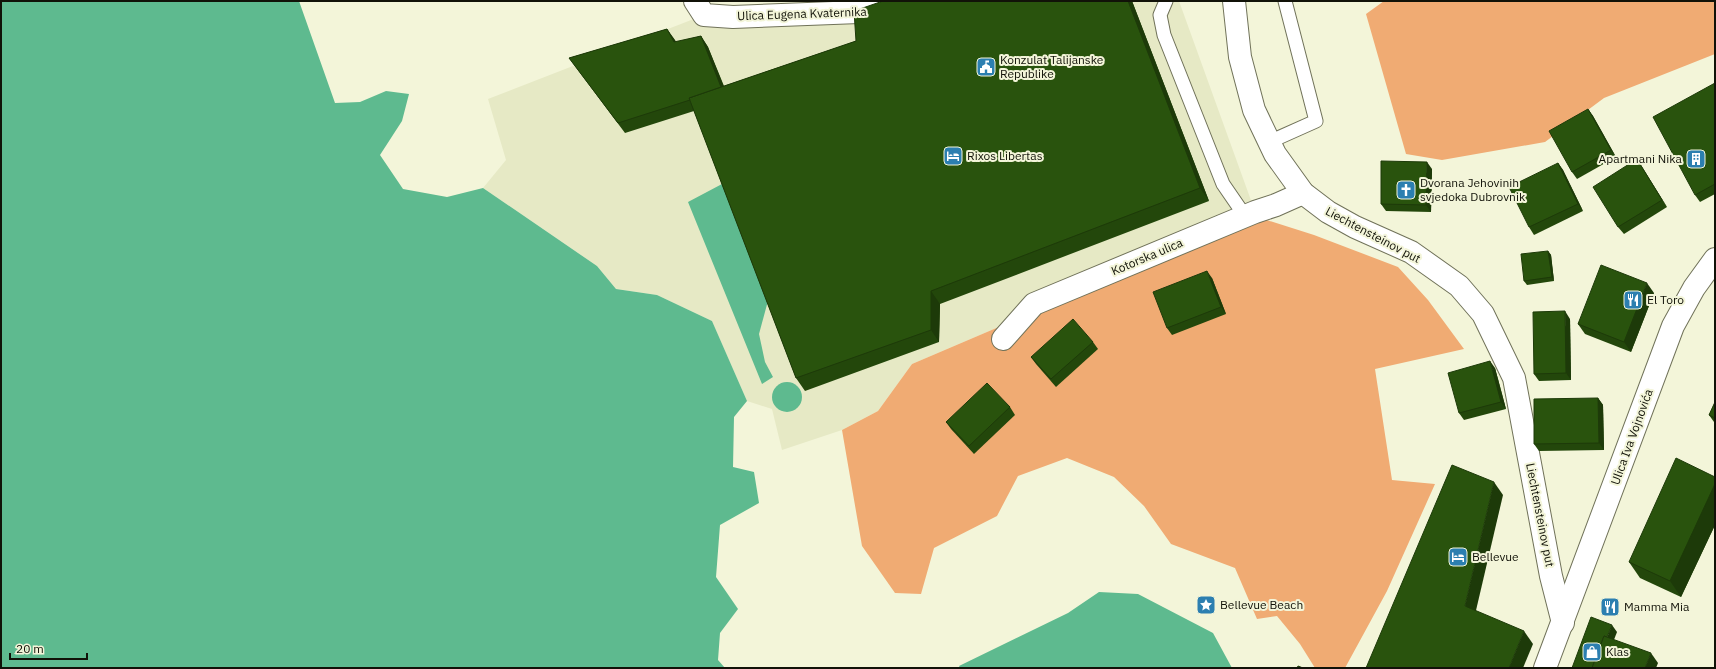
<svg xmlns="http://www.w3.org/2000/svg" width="1716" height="669" font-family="'IBM Plex Sans',sans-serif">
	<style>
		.built { fill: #e6e9c5 }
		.forest { fill: #f0ab73 }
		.water { fill: #5eba8f }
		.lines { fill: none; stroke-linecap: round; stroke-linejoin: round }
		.service-casing { stroke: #707259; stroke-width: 15 }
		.minor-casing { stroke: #707259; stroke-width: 24 }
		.secondary-casing { stroke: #707259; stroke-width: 24 }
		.service { stroke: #fff; stroke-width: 13 }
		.minor { stroke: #fff; stroke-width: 22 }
		.secondary { stroke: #fff; stroke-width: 22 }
		.wall { fill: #23470b }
		.shaded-wall { fill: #1d3a09 }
		.building { fill: #29530d; stroke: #1d3a09 }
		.labels { text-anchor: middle; stroke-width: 4; stroke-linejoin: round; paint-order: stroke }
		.street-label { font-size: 12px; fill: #111208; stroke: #f3f5d9 }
		.poi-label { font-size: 12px; fill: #111208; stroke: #f3f5d9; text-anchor: start }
	</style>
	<rect width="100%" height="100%" fill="#f3f5d9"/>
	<!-- built -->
	<polygon class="built" points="916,1 1179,1 1257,217 912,364 878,411 842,430 782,450 772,409 747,401 712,321 657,295 616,289 597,266 483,188 506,160 488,99 704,15"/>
	<!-- forest -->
	<g class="forest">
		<polygon points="1384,1 1715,1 1715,54 1604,98 1545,142 1442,160 1406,154 1366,14"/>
		<polygon points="1257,217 1314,235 1398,267 1428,300 1464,349 1375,369 1392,480 1435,484 1387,591 1345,668 1315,668 1300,644 1277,616 1257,619 1235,568 1171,544 1144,506 1114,477 1067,458 1018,476 997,516 934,548 921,594 895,593 862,546 842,430 878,411 912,364"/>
	</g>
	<!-- water -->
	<g class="water">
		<polygon points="1,1 299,1 335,103 360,102 386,91 409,94 402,121 380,155 403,189 447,197 483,188 597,266 616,289 657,295 712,321 747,401 734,417 733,467 754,472 759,503 720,525 716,577 738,609 720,633 718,660 725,668 1,668"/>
		<polygon points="722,184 769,297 759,334 765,362 773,377 762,384 688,202"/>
		<circle cx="787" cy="397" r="15"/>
		<polygon points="1099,592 1138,594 1213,633 1232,668 960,668 959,666 1068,613"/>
	</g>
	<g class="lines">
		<!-- service casing -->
		<g class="service-casing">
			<g id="service">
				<polyline points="1166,1 1160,15 1164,35 1223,184 1245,216"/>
				<polyline points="1269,142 1316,121 1285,1"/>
			</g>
		</g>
		<!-- minor casing -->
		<g class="minor-casing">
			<g id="minor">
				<polyline points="695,1 704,15 733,17 885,11 916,1"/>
				<polyline points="1234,1 1240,57 1254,110 1275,154 1303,193 1328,212 1355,227 1411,252 1459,286 1483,314 1514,378 1551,576 1563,623"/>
				<polyline points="1003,339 1034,304 1255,212 1276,205 1303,193"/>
			</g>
		</g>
		<!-- secondary casing -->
		<g class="secondary-casing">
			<polyline id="secondary" points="1545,668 1673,326 1694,288 1715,259"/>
		</g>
		<!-- service -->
		<use href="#service" class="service"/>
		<!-- minor -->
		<use href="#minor" class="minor"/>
		<!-- secondary -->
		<use href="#secondary" class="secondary"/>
	</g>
	<!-- wall -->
	<g class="wall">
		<polygon points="883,1 1132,1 1209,201 940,304 939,342 805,391 796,378 694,111 625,133 569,58 667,29 676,42 701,36 708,47 724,86 856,41"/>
		<polygon points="1715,83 1715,194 1700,202 1695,195"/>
		<polygon points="1588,109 1593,116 1616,157 1577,179 1572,172"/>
		<polygon points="1637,159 1667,207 1624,234 1618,227"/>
		<polygon points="1558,163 1563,170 1583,211 1534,235 1529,227"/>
		<polygon points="1432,169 1431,212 1386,211 1381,204"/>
		<polygon points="1548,251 1551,255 1554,281 1527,285 1524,281"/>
		<polygon points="1212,278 1226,314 1172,335 1167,328"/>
		<polygon points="1654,293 1631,352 1585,334 1578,324"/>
		<polygon points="1570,319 1571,380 1539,381 1534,374"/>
		<polygon points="1093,342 1098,349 1056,387 1036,364 1031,357"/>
		<polygon points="1495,368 1506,409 1464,420 1459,413"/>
		<polygon points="1598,398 1603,405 1604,450 1539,451 1534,444"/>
		<polygon points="1715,402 1715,423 1714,422 1709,415"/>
		<polygon points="1010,407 1015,415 974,454 951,429 946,422"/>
		<polygon points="1715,477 1715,525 1681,597 1640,578 1629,562"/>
	</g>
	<!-- shaded-wall -->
	<g class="shaded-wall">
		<polygon points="1128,1 1132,1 1209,201 1200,188"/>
		<polygon points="667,29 675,40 681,52 674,42"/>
		<polygon points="701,36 708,47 729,100 722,90"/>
		<polygon points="1588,109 1593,116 1616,157 1611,150"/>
		<polygon points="1637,159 1667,207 1662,200"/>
		<polygon points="1427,162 1432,169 1431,212 1426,205"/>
		<polygon points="1558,163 1563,170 1583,211 1578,204"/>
		<polygon points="1548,251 1551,255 1554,281 1552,277"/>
		<polygon points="1207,271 1212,278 1226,314 1221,307"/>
		<polygon points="1647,283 1654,293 1631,352 1624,342"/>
		<polygon points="931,291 940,304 939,342 931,330"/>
		<polygon points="1565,311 1570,319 1571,380 1566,373"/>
		<polygon points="1490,361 1495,368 1506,409 1501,402"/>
		<polygon points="1598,398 1603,405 1604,450 1599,443"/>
		<polygon points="1494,482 1503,495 1474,619 1465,606"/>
		<polygon points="1715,484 1715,525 1681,597 1670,581"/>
		<polygon points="1612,625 1617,632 1603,668 1595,668"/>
		<polygon points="1524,631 1533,644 1523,668 1509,668"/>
		<polygon points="1651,653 1658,663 1656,668 1645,668"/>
	</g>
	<!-- building -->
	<g class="building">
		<polygon points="883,1 1128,1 1200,188 931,291 931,330 796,378 689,98 856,41 854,11"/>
		<polygon points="667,29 674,42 701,36 721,87 689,98 690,100 618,123 569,58"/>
		<polygon points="1715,83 1715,184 1695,195 1653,117"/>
		<polygon points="1588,109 1611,150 1572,172 1549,131"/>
		<polygon points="1637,159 1662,200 1618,227 1593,187"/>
		<polygon points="1381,161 1427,162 1426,205 1381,204"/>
		<polygon points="1558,163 1578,204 1529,227 1509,187"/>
		<polygon points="1548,251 1552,277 1524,281 1521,254"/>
		<polygon points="1601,265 1647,283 1624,342 1578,324"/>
		<polygon points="1207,271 1221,307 1167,328 1153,292"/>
		<polygon points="1565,311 1566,373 1534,374 1533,312"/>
		<polygon points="1073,319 1093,342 1051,379 1031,357"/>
		<polygon points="1490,361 1501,402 1459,413 1448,373"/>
		<polygon points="987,383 1010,407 969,446 946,422"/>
		<polygon points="1598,398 1599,443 1534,444 1534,399"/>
		<polygon points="1715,402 1715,418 1709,415"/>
		<polygon points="1676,458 1715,477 1715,484 1670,581 1629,562"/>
		<polygon points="1452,465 1494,482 1465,606 1524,631 1509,668 1366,668"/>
		<polygon points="1591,617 1612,625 1607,637 1604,636 1592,668 1572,668"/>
		<polygon points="1604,636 1651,653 1645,668 1592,668"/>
		<polygon points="1298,666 1303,668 1297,668"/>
	</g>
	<!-- icons -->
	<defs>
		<g id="civic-square" transform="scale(1)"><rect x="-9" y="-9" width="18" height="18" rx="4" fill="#2c7fb0" stroke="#f3f5d9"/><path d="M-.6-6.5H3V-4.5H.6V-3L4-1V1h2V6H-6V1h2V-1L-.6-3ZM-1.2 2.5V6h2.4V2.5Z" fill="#fff"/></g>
		<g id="hotel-square" transform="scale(1)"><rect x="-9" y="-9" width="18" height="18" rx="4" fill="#2c7fb0" stroke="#f3f5d9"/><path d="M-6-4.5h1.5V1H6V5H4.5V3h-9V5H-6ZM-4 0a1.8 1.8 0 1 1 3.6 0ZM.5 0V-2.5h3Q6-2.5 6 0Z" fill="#fff"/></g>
		<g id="building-square" transform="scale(1)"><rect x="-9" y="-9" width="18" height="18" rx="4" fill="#2c7fb0" stroke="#f3f5d9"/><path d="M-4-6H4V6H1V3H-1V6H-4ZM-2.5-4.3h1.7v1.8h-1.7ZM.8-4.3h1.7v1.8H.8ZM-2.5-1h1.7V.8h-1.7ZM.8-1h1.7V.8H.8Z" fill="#fff"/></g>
		<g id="church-square" transform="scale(1)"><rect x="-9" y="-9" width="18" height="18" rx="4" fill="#2c7fb0" stroke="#f3f5d9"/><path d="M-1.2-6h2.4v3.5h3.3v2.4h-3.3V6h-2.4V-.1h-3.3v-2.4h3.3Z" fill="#fff"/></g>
		<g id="restaurant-square" transform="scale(1)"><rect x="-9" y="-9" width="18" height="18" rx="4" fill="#2c7fb0" stroke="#f3f5d9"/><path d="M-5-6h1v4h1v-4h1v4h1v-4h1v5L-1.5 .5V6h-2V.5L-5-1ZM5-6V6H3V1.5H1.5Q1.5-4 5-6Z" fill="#fff"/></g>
		<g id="sight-square" transform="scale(1)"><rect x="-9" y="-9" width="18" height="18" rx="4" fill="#2c7fb0" stroke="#f3f5d9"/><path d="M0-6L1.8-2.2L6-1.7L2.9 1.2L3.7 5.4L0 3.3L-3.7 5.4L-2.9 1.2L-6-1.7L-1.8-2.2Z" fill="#fff"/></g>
		<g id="shop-square" transform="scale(1)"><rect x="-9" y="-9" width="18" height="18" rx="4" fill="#2c7fb0" stroke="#f3f5d9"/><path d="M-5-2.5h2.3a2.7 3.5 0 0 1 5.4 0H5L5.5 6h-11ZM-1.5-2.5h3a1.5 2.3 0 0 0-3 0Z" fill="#fff"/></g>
	</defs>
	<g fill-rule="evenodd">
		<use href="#civic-square" x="986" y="67"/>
		<use href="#hotel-square" x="953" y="156"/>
		<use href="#building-square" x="1696" y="159"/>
		<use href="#church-square" x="1406" y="190"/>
		<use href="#restaurant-square" x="1633" y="300"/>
		<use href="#hotel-square" x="1458" y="557"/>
		<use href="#sight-square" x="1206" y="605"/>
		<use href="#restaurant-square" x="1610" y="607"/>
		<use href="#shop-square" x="1592" y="652"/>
	</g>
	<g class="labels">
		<!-- street labels -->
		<g class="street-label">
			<text transform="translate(802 14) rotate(-2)" y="4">Ulica Eugena Kvaternika</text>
			<text transform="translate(1373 235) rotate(28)" y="4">Liechtensteinov put</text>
			<text transform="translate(1147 257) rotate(-23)" y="4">Kotorska ulica</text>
			<text transform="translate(1632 437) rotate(-70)" y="4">Ulica Iva Vojnovića</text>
			<text transform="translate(1540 515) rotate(79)" y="4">Liechtensteinov put</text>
		</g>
		<!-- poi labels -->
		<g class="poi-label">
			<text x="1000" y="64">Konzulat Talijanske<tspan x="1000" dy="14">Republike</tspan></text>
			<text x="967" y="160">Rixos Libertas</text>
			<text x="1682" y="163" text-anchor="end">Apartmani Nika</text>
			<text x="1420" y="187">Dvorana Jehovinih<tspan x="1420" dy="14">svjedoka Dubrovnik</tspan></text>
			<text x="1647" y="304">El Toro</text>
			<text x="1472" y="561">Bellevue</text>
			<text x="1220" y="609">Bellevue Beach</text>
			<text x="1624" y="611">Mamma Mia</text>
			<text x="1606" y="656">Klas</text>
		</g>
	</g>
	<!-- border -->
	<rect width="1716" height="669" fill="none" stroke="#111208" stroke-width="4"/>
	<!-- scale -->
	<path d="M10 653v6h77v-6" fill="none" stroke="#111208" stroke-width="2"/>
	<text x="16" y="653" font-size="12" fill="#111208" stroke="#f3f5d9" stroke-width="3" paint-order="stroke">20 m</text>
</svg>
